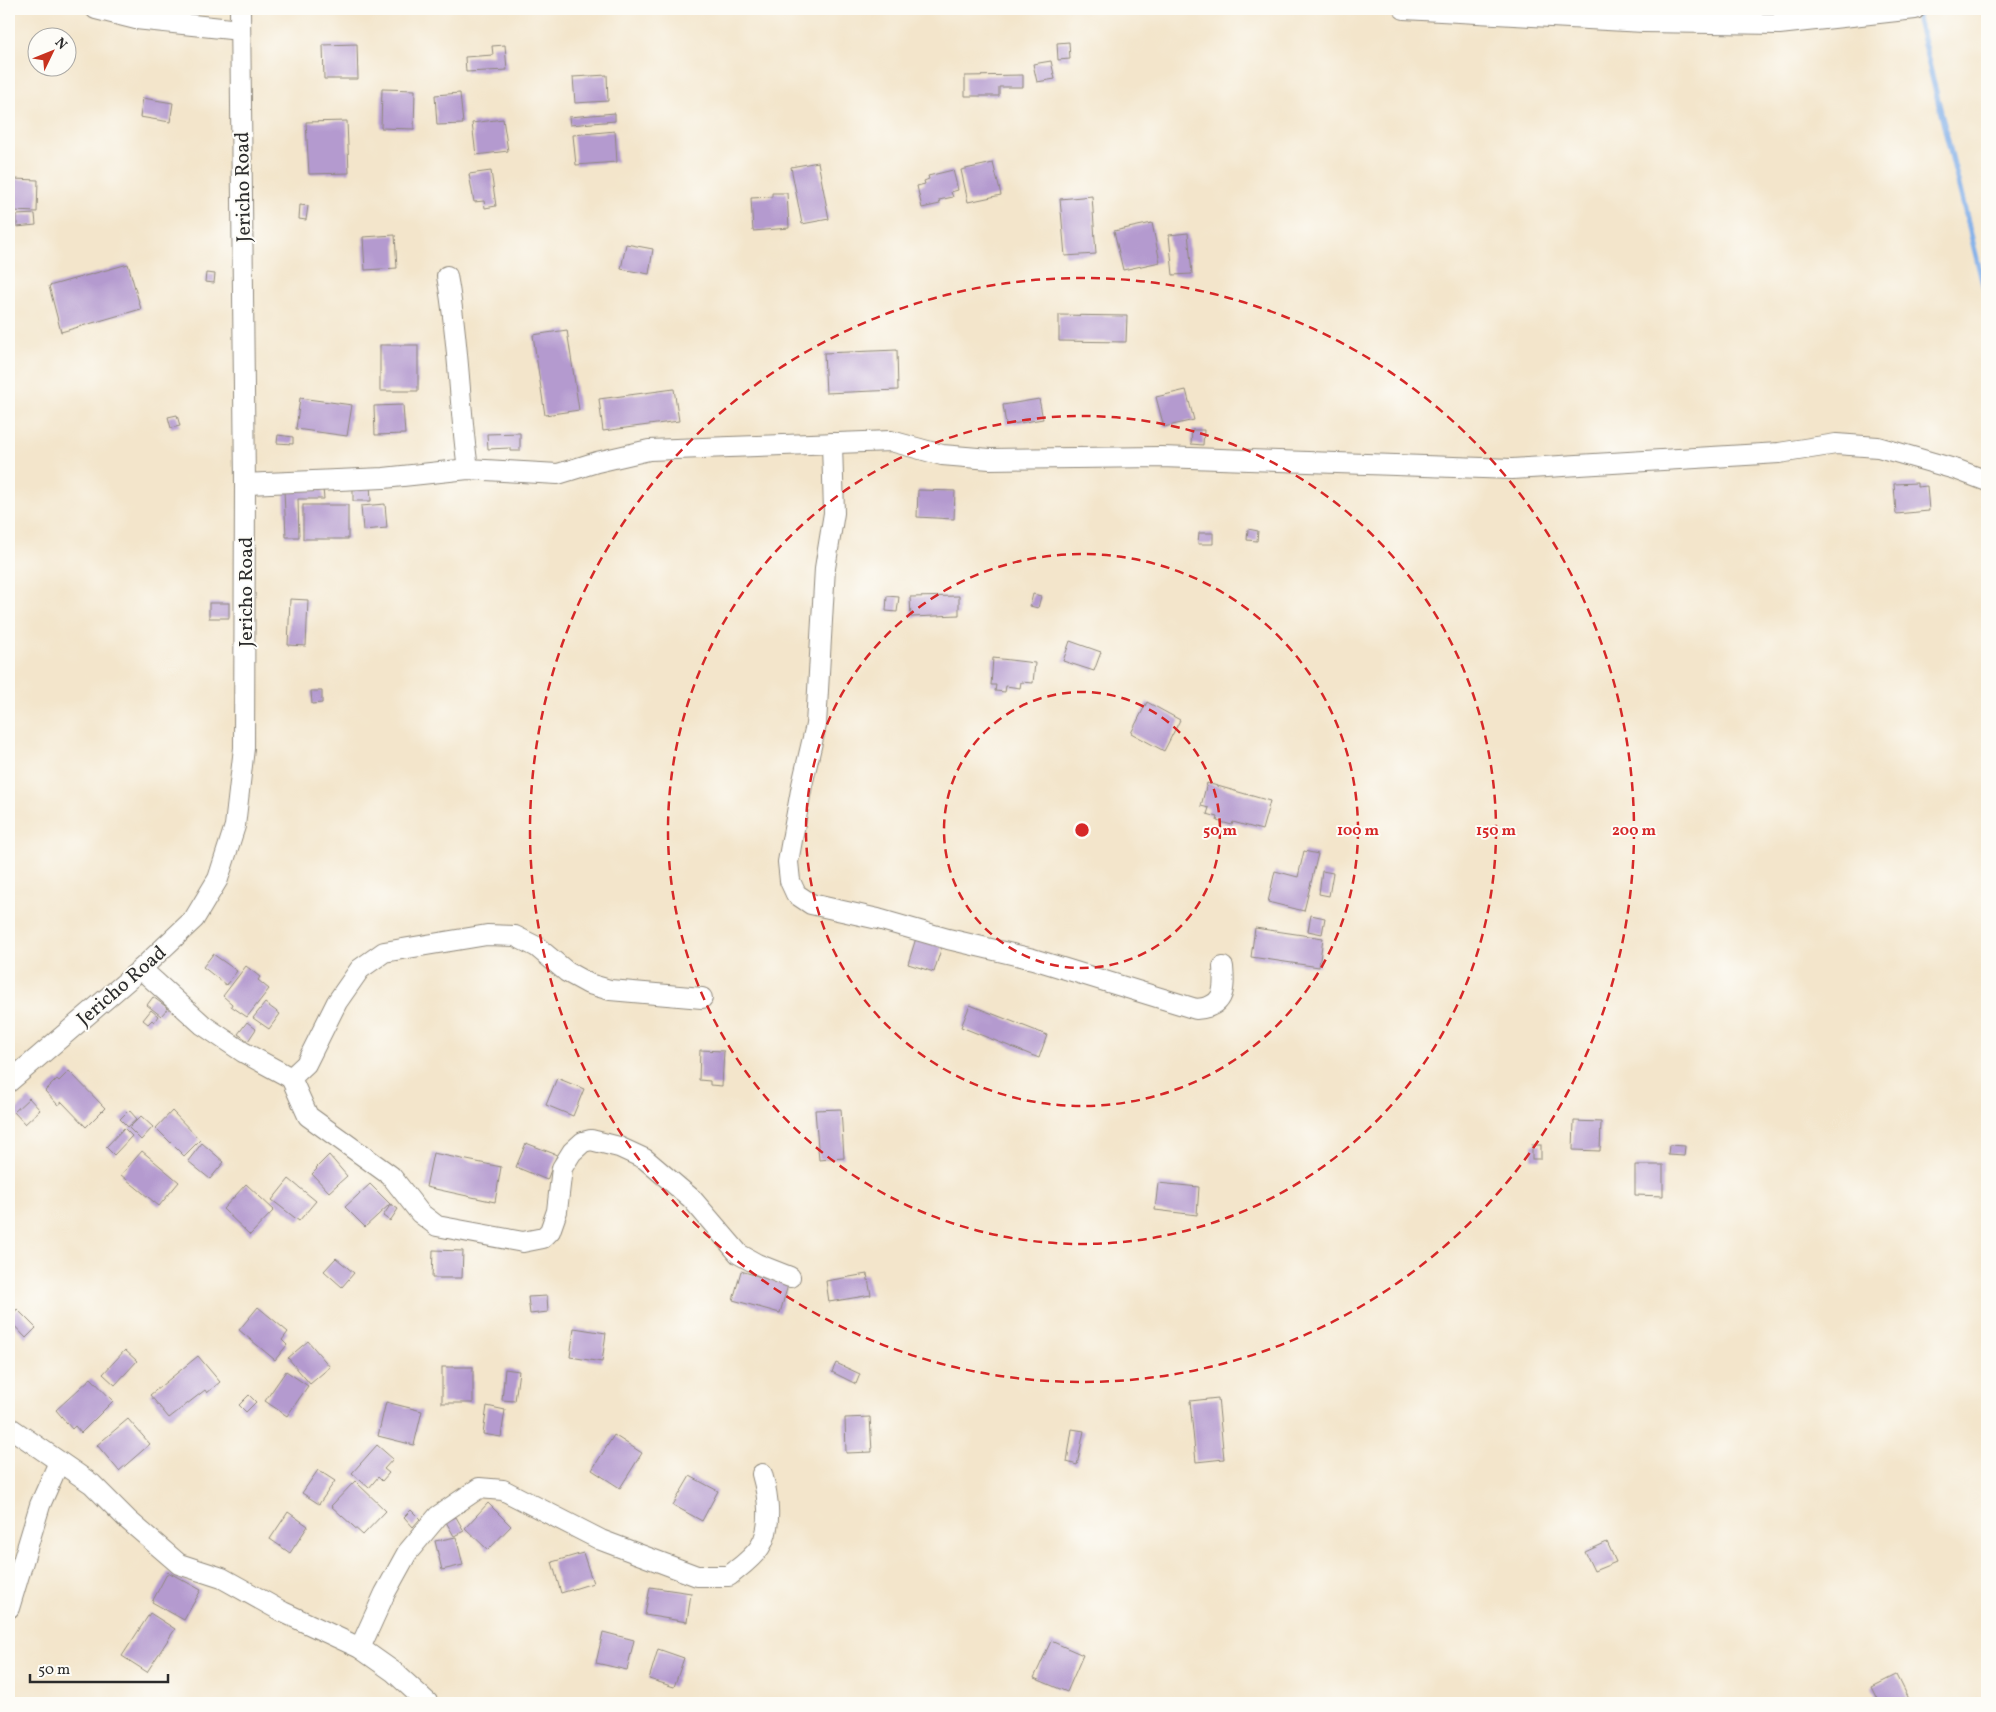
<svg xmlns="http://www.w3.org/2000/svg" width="1996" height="1712" font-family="Vollkorn,serif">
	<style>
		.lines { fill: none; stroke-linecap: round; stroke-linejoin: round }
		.stream { stroke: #7eade8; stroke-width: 5.5 }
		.building { fill: #b49acf }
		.minor-casing { stroke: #8f887b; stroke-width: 22 }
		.minor { stroke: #fff; stroke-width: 20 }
		.ring { fill: none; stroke: #d62828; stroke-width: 2.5; stroke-dasharray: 9 6 }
		.labels { text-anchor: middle; stroke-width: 4; stroke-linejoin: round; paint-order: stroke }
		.street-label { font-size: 20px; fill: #2b2b2b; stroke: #fdfcf7 }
		.centre { fill: #d62828; stroke: #fdfcf7; stroke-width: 2.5 }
		.ring-label { font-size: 15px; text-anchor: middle; font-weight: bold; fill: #d62828; stroke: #fdfcf7; stroke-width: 4; stroke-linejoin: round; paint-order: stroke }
	</style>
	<rect width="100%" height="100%" fill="#fdfcf7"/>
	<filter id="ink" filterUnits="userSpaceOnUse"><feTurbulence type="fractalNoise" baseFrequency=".02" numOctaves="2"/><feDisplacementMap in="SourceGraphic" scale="10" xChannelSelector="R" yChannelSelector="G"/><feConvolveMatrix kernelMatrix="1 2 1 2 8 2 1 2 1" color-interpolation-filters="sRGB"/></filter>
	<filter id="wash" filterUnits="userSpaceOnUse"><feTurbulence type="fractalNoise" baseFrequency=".0096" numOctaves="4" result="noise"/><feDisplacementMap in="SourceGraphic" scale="20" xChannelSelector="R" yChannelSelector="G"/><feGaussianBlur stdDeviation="1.12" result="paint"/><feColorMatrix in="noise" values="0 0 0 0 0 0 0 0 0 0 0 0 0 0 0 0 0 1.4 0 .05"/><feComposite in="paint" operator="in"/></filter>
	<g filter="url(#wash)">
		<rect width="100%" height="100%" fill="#f3e5cb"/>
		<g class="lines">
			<!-- stream -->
			<polyline class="stream" points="1916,11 1987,300"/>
		</g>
		<g id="blocks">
			<!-- building -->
			<g class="building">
				<polygon points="1069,42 1070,59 1058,60 1057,43"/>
				<polygon points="357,44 358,79 324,79 323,45"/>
				<polygon points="505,45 507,70 466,72 465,57 493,55 492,46"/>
				<polygon points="1051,61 1055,79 1037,82 1033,64"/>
				<polygon points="607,75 608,101 575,103 573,77"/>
				<polygon points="1023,75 1023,87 999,87 999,96 965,96 965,76"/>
				<polygon points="382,89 415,90 414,129 381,128"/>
				<polygon points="460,93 463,124 437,125 435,95"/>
				<polygon points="143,98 173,103 170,122 140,117"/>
				<polygon points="615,113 615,121 570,125 569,117"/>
				<polygon points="503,119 508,151 476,155 472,123"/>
				<polygon points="347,121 349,173 309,174 306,122"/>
				<polygon points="615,131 617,162 576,165 573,135"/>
				<polygon points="818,162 829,219 802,224 791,167"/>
				<polygon points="993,163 1001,195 968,202 961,170"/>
				<polygon points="953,170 958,190 951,192 953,197 939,200 940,204 922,208 917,186 925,184 924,181 929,179 928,176"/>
				<polygon points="491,171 496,206 485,208 484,201 474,202 469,174"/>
				<polygon points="14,179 38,180 37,212 12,211"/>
				<polygon points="772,193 787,193 789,228 753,231 751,198 772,197"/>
				<polygon points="1092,196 1096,254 1065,256 1060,199"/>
				<polygon points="300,205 308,206 306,220 299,219"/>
				<polygon points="35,214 36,225 17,227 17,215"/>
				<polygon points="1152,223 1160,262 1123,270 1114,231"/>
				<polygon points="1188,233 1192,274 1173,275 1169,235"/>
				<polygon points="395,235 397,268 365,270 363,237"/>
				<polygon points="626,244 653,249 649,274 621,269"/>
				<polygon points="128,264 141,309 61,332 49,286"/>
				<polygon points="206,273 215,274 214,283 205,282"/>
				<polygon points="1059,315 1127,316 1126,342 1059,341"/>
				<polygon points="567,330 579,410 545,415 533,335"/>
				<rect x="380" y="345" width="38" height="46"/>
				<polygon points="897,350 898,390 826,393 824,353"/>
				<polygon points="674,389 679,421 603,431 599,399"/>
				<polygon points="1186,390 1194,420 1164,427 1156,397"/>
				<polygon points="300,398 352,405 347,436 296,429"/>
				<polygon points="1039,399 1043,419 1006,425 1003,405"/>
				<polygon points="403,405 405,434 375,435 374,406"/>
				<polygon points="177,415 180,426 171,428 168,417"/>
				<polygon points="1192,430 1204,430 1203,445 1191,444"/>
				<polygon points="520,433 520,451 510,451 510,448 488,449 487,434"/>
				<polygon points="278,435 293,437 293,444 277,443"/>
				<polygon points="1917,483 1917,487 1927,486 1929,511 1896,514 1894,484"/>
				<polygon points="353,484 370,484 371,501 353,501"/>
				<polygon points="323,489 324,499 298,499 299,537 286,537 284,490"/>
				<polygon points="918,490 955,491 954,519 917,517"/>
				<polygon points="385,504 387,528 363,530 361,506"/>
				<rect x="303" y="505" width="45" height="34"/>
				<polygon points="1248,529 1258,531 1257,541 1247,540"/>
				<polygon points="1199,533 1213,533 1213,544 1198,544"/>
				<polygon points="1033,594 1041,596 1038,608 1030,606"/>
				<polygon points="887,596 899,597 897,612 886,611"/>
				<polygon points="959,596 959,615 911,617 910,597"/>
				<polygon points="290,599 308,600 306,646 288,645"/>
				<rect x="209" y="603" width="20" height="15"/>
				<polygon points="1070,641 1101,652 1094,671 1063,661"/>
				<polygon points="993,658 1035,663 1033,683 1021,682 1020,688 1006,686 1005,692 995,691 996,685 991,685"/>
				<polygon points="311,691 322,691 322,703 312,704"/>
				<polygon points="1147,702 1180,720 1164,751 1131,733"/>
				<polygon points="1207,783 1270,801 1262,830 1233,822 1232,825 1217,821 1218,817 1207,814 1209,808 1201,806"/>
				<polygon points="1304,851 1318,854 1304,911 1268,902 1275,871 1298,877"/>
				<polygon points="1322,871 1333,873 1329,896 1319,894"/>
				<polygon points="1311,915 1325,918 1322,934 1308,931"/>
				<polygon points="1255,928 1323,938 1319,967 1251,957"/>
				<polygon points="916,938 942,946 934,972 908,964"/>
				<polygon points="213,954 237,971 226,985 203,967"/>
				<polygon points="246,966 260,977 258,980 269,989 247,1017 231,1006 232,1004 223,996"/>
				<polygon points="153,997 168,1008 161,1016 147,1005"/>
				<polygon points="265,1003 280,1014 269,1029 253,1018"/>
				<polygon points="970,1005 1047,1035 1039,1058 961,1027"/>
				<polygon points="151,1010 158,1016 154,1022 152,1020 148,1024 143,1020"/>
				<polygon points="247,1022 256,1029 248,1041 238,1034"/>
				<polygon points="700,1050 724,1051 722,1086 710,1085 710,1081 699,1080"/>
				<polygon points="69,1071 105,1108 86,1127 62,1102 58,1105 45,1091 57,1079 59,1081"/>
				<polygon points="557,1078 584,1089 573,1116 546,1105"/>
				<polygon points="29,1098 40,1110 25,1124 14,1112"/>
				<polygon points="841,1109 844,1158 819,1160 815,1110"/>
				<polygon points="129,1110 137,1119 128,1127 120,1119"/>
				<polygon points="172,1111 200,1140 184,1156 156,1128"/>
				<polygon points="141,1116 153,1127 141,1140 129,1128"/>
				<polygon points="1574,1121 1601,1122 1600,1151 1573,1150"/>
				<polygon points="124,1128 132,1136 114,1155 106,1147"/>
				<polygon points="202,1143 224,1162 210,1179 188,1161"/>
				<polygon points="526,1143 557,1155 547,1180 516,1167"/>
				<rect x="1532" y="1145" width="9" height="14"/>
				<polygon points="1669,1145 1685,1146 1684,1156 1668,1155"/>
				<polygon points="142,1151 179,1182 159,1206 121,1175"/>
				<polygon points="433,1153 501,1167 495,1202 426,1187"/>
				<polygon points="329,1155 347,1176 329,1192 312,1174 317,1169 316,1168"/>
				<polygon points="1635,1165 1663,1165 1663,1196 1635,1195"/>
				<polygon points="289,1179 316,1201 299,1221 272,1200"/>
				<polygon points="1158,1183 1199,1187 1197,1215 1155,1210"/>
				<polygon points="246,1184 274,1210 250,1235 223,1209"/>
				<polygon points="370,1184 390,1204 365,1227 345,1207"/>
				<polygon points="391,1204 398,1209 390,1221 383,1216"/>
				<polygon points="433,1250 463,1251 462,1278 432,1278"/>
				<polygon points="336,1258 354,1273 342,1287 324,1271"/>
				<polygon points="741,1271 788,1285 780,1313 733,1300"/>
				<polygon points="867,1274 871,1295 829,1302 826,1281"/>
				<polygon points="547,1296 548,1312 530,1314 528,1297"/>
				<polygon points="258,1307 288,1332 282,1340 287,1345 275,1360 239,1330"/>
				<polygon points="17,1309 36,1328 26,1338 9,1320"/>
				<polygon points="574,1328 606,1333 602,1362 570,1357"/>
				<polygon points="308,1341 330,1367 310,1384 288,1358"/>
				<polygon points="125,1350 137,1361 115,1385 103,1374"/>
				<polygon points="198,1356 220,1382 207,1393 205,1390 169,1418 150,1395"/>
				<polygon points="836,1363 860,1374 856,1384 832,1372"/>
				<rect x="442" y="1367" width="31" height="36"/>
				<polygon points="505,1369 519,1371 515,1401 502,1400"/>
				<polygon points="286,1371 308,1386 287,1416 265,1401"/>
				<polygon points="91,1378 113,1401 81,1433 75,1426 72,1429 56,1410"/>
				<polygon points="249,1395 256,1402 246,1412 239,1405"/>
				<polygon points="1218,1398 1224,1459 1196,1462 1190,1401"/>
				<polygon points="386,1402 422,1411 414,1445 378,1436"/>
				<polygon points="487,1406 505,1410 501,1437 483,1434"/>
				<polygon points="870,1417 872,1452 846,1453 845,1418"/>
				<polygon points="128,1419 150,1444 119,1471 97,1445"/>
				<polygon points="1072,1429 1084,1431 1077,1465 1067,1462"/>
				<polygon points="614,1435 642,1453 620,1488 592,1470"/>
				<polygon points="377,1445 393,1459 384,1469 389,1473 382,1481 378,1477 369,1488 352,1473"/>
				<polygon points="318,1470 335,1481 319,1504 302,1493"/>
				<polygon points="690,1476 718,1491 702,1521 673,1505"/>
				<polygon points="355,1481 386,1511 363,1535 331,1506"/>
				<polygon points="488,1503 511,1526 488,1550 465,1528"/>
				<polygon points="411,1510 420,1519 413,1527 404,1517"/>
				<polygon points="288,1512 308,1526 290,1553 270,1539"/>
				<polygon points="456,1517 464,1531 454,1536 446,1522"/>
				<polygon points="456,1537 463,1565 442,1570 435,1541"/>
				<polygon points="1607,1542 1616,1562 1594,1571 1585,1552"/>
				<polygon points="583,1553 593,1583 561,1593 552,1562"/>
				<polygon points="168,1572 201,1590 184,1620 152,1602"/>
				<polygon points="650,1587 691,1593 687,1622 645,1615"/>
				<polygon points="150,1613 175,1629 147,1672 122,1656"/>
				<polygon points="603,1632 634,1640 627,1670 596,1663"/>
				<polygon points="1051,1641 1083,1655 1067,1692 1034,1678"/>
				<polygon points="658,1649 684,1658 674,1687 649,1679"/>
				<polygon points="1896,1675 1909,1701 1904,1703 1880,1703 1872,1687"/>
			</g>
		</g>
	</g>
	<g filter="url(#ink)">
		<use href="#blocks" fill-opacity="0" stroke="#8f887b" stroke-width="1"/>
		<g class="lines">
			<!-- minor casing -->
			<g class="minor-casing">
				<g id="minor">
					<polyline points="96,9 136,19 240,30"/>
					<polyline points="1404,9 1644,22 1779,24 1915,9"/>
					<path d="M 447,276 C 459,339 459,405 468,469"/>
					<path d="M 832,443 L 834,513 L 825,568 L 816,725 L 802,785 L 788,862 L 790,881 L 796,894 L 811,904 L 878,919 L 948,939 L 1033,959 L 1196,1009 C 1224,1007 1225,992 1223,967"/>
					<polyline points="245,484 384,478 468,469 558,474 597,462 649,450 891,441 942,455 990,459 1161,457 1512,469 1779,453 1836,444 1878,447 1958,470 1987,481"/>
					<polyline points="141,969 203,1025 243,1052 291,1078 306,1064 337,1002 360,969 384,952 487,935 515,936 537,947 567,972 589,984 610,990 702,998"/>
					<polyline points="291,1078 308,1116 391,1176 420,1213 437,1226 523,1242 543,1238 550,1231 557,1211 562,1168 572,1152 583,1142 591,1140 619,1147 645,1159 692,1199 739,1254 757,1264 790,1277"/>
					<polyline points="9,1082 141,969 194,919 218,879 235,826 244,748 245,484 240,9"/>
					<polyline points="9,1427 92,1484 128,1520 179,1564 222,1578 283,1612 360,1648 394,1672 428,1703"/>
					<polyline points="9,1608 40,1505 59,1462"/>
					<path d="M 360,1648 L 385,1593 L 407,1553 L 438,1516 L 479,1488 L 503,1490 L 601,1540 L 697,1576 L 729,1576 C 740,1567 752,1559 760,1547 C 773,1527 768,1495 762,1474"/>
				</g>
			</g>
			<!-- minor -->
			<use href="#minor" class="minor"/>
		</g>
	</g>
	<!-- distance rings -->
	<g class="ring">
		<circle cx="1082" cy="830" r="138"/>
		<circle cx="1082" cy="830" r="276"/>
		<circle cx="1082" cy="830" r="414"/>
		<circle cx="1082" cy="830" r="552"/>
	</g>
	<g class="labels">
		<!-- street labels -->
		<g class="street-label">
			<text transform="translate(242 187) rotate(-91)" y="7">Jericho Road</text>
			<text transform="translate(245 592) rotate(-90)" y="7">Jericho Road</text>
			<text transform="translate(121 985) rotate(-41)" y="7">Jericho Road</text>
		</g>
	</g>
	<circle cx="1082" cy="830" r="8" class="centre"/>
	<g class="ring-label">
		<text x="1220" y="835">50 m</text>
		<text x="1358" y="835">100 m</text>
		<text x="1496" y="835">150 m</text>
		<text x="1634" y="835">200 m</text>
	</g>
	<!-- margin -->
	<rect width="1996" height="1712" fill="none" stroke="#fdfcf7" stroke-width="30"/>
	<!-- north arrow -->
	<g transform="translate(52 52) rotate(47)"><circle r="24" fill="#fdfcf7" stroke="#a9a8a5"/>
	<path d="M0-4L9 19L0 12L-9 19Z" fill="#c8321e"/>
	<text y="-8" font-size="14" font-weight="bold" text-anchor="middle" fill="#2b2b2b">N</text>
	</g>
	<!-- scale -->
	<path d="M30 1674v8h138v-8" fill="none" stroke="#2b2b2b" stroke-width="2.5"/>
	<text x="38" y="1674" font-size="15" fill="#2b2b2b" stroke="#fdfcf7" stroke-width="4" paint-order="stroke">50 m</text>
</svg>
